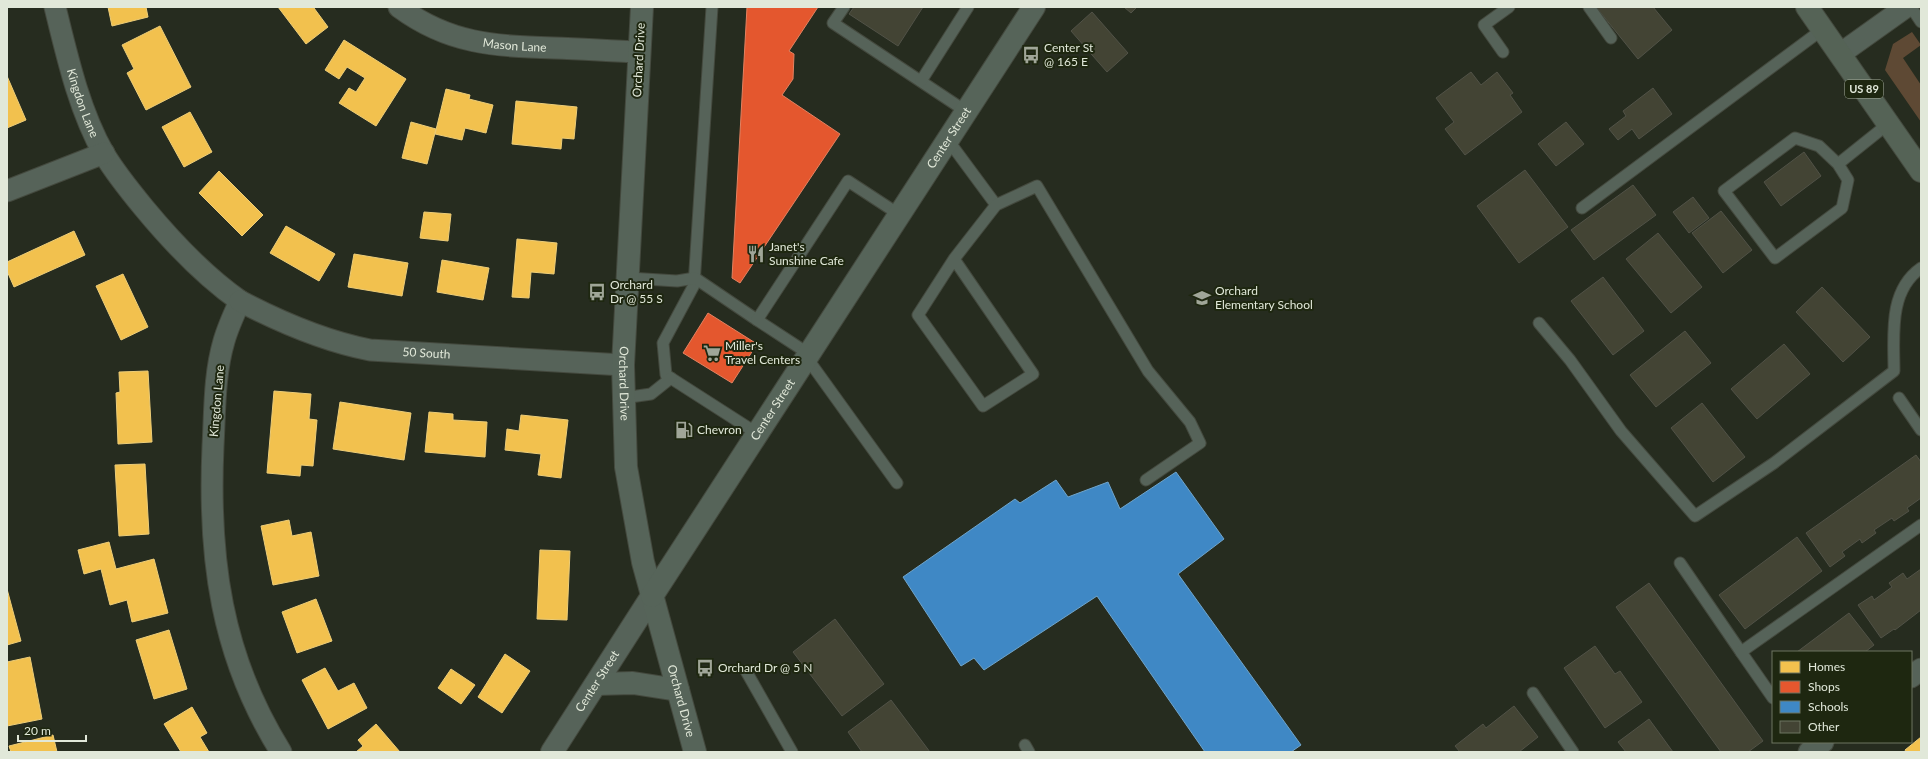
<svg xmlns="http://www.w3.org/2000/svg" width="1928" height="759" font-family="Lato,sans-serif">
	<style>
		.green { fill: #5e4934 }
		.homes { fill: #f2c14e; stroke: #edcd78 }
		.shops { fill: #e4572e; stroke: #e38261 }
		.schools { fill: #3f88c5; stroke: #70a5cb }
		.building { fill: #434434; stroke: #515247 }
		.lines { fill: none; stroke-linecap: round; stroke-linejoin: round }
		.service-casing { stroke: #44493e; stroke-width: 13 }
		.minor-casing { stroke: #44493e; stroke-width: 23 }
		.tertiary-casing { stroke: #44493e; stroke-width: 24 }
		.secondary-casing { stroke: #44493e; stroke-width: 24 }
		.primary-casing { stroke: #44493e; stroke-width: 24 }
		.service { stroke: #566359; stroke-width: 11 }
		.minor { stroke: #566359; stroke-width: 21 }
		.tertiary { stroke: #566359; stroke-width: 22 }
		.secondary { stroke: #566459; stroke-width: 22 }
		.primary { stroke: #556356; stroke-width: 22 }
		.labels { text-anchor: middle; stroke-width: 4; stroke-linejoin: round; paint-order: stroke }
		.shield { fill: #1e2710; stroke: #a6ae9d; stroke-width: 1 }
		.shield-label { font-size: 11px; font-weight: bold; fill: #e1e8d9 }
		.street-label { font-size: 12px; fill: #e1e8d9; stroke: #1e2710 }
		.poi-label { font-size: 12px; fill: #e1e8d9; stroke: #1e2710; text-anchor: start }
	</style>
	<rect width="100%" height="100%" fill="#262c1f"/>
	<!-- green -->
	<polygon class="green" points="1912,32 1921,45 1903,58 1921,85 1921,122 1885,70 1893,44"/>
	<!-- homes -->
	<g class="homes">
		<polygon points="108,7 146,7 148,17 112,26"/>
		<polygon points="278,7 315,7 314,8 328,27 306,44"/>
		<polygon points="160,26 191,87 146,110 127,73 134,69 122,45"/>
		<polygon points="344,40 406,79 376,126 339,103 349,88 356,92 365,78 347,67 339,79 325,70"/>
		<polygon points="7,76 26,120 7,128"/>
		<polygon points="446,89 470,95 469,99 493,105 486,133 465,128 462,140 435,134"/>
		<polygon points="516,101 577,107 574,139 562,138 561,149 512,144"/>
		<polygon points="190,112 212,152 184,167 162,127"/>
		<polygon points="411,122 436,129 427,164 402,158"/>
		<polygon points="219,171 263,215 242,236 199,193"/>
		<polygon points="424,212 451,214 448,241 420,238"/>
		<polygon points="286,226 335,254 319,281 270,253"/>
		<polygon points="74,231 85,255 14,287 7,271 7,262"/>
		<polygon points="517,239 557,243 554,274 531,272 529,298 512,297"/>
		<polygon points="354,254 408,263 402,296 348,287"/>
		<polygon points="442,260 489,268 483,300 437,292"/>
		<polygon points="123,274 148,327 121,340 96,286"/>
		<polygon points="148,371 152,442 118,444 116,393 120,392 119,372"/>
		<polygon points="274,391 311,394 309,419 317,420 313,466 301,465 300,476 267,473"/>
		<polygon points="340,402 411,413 404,460 333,449"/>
		<polygon points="429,412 453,414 453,420 487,422 485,457 425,452"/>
		<polygon points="521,415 568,420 561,478 538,475 541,454 505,450 507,429 519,431"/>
		<polygon points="145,464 149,534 119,536 115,465"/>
		<polygon points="289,520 292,536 311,532 319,576 273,585 261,526"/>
		<polygon points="109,542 116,569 154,559 168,613 132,622 127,600 110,605 101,569 84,574 78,550"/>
		<polygon points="540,550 570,551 567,620 537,619"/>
		<polygon points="7,589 21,641 7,645"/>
		<polygon points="316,599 332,641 297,653 282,612"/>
		<polygon points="169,630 187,689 154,699 136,640"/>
		<polygon points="505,654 530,671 502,713 478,697"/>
		<polygon points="30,657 42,719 7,726 7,662"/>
		<polygon points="325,668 338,691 354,683 367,708 328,729 302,680"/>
		<polygon points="451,669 475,685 461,704 438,688"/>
		<polygon points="192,707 207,733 200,737 209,752 181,752 164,724"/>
		<polygon points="376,724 400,752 356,752 363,746 358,740"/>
		<polygon points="53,735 57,752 11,752 9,746"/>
		<polygon points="1921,737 1921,752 1906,752 1905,750"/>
	</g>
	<!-- shops -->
	<g class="shops">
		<polygon points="747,7 818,7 789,51 794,54 793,79 782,95 840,134 740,283 732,278"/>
		<polygon points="708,313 757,344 732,383 683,353"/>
	</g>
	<!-- schools -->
	<polygon class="schools" points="1176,472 1224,539 1178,574 1301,745 1291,752 1205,752 1097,596 984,670 974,658 961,666 903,577 1015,499 1020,503 1056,480 1068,497 1108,482 1120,509"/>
	<!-- building -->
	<g class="building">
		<polygon points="854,7 923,7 898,46 849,14"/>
		<polygon points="1124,7 1137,7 1131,13"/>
		<polygon points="1596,7 1653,7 1672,30 1638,59"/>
		<polygon points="1092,12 1128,53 1107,72 1071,31"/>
		<polygon points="1471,72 1481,85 1497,72 1513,93 1510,95 1522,112 1465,155 1445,129 1454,122 1436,98"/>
		<polygon points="1653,88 1672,114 1639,139 1632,129 1618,140 1609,129 1626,116 1623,111"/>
		<polygon points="1566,122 1584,144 1556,166 1538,144"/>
		<polygon points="1804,152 1821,176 1781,206 1764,182"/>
		<polygon points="1525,170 1568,227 1519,263 1477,206"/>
		<polygon points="1633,185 1656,215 1594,260 1571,230"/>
		<polygon points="1693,197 1709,218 1689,233 1673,212"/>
		<polygon points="1721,211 1752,250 1723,273 1692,233"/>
		<polygon points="1658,233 1702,287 1671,313 1626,259"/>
		<polygon points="1603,277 1644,331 1613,355 1571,301"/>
		<polygon points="1822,287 1870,337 1843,362 1796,312"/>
		<polygon points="1685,331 1711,363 1656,407 1630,375"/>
		<polygon points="1784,344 1810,374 1757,419 1731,389"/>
		<polygon points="1702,403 1745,457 1713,482 1671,428"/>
		<polygon points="1916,455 1921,462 1921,498 1907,508 1909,511 1894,521 1892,518 1874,530 1876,533 1862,543 1860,539 1842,552 1845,556 1830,567 1806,533"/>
		<polygon points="1797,537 1822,571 1745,629 1719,595"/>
		<polygon points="1921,569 1921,610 1895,630 1894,629 1881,638 1858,605 1872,596 1874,600 1892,587 1889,583 1903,573 1907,579"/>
		<polygon points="1649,583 1763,741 1748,752 1721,752 1616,607"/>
		<polygon points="1849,613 1874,645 1865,652 1797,652"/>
		<polygon points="835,619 884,684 842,716 793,652"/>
		<polygon points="1595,646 1615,674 1620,671 1642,702 1605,728 1564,668"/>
		<polygon points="891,700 930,752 862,752 848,732"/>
		<polygon points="1514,706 1538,737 1519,752 1460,752 1455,746 1483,724 1486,728"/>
		<polygon points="1649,719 1673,752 1626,752 1618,742"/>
	</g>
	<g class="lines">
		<!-- service casing -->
		<g class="service-casing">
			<g id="service">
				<polyline points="712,7 694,285 663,343 666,375 758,434"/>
				<polyline points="844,7 833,23 967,112"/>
				<polyline points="1589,7 1611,38"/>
				<polyline points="1911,7 1921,22"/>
				<polyline points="1503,52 1484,25 1509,7"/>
				<polyline points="921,81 968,7"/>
				<polyline points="948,140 996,205"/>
				<polyline points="1838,164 1819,146 1795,138 1724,191 1775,258 1842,208 1848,180 1838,164 1888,124"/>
				<polyline points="1582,208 1823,29"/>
				<polyline points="954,259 1033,374 983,406 918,315 954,259 996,205 1037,186 1148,371 1190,422 1200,443 1146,480"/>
				<polyline points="629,278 677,281 695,278 757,320"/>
				<path d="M 1539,323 L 1570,360 L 1621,431 L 1695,516 L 1774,463 L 1894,371 C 1894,336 1888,291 1921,268"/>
				<polyline points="809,354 757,320 848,181 900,215"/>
				<polyline points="807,358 897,483"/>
				<polyline points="623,398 651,394 671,378"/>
				<polyline points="1899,398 1921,430"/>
				<polyline points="1680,563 1741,652"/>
				<polyline points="746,671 792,752"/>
				<polyline points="1533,693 1573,752"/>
				<polyline points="1773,698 1741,652 1921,525"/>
				<polyline points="1025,745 1029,752"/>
			</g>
		</g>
		<!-- minor casing -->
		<g class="minor-casing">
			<g id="minor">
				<path id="s1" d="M 55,7 C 67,56 79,110 104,154 C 116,174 130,191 144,208 C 173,243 203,275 240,301 C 234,314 228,327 224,341 C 214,375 215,411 213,446 C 208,558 221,656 281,752"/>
				<path id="s2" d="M 399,7 C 449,44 494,46 554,48 C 583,49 611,51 639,52"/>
				<polyline points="1840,54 1906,7"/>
				<polyline points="7,191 104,153"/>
				<path id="s3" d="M 240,301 C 282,323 324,341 370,350 L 623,365"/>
				<polyline points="1911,677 1921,669"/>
				<polyline points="1809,752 1823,742"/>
			</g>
		</g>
		<!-- tertiary casing -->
		<g class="tertiary-casing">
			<g id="tertiary">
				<path id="s4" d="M 552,752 L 652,596"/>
			</g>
		</g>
		<!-- secondary casing -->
		<g class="secondary-casing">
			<g id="secondary">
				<path id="s5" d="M 642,7 L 623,365 L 626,467 L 643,562 L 695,752"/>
				<path id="s6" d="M 652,596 L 1034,7"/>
				<polyline points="596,684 633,683 678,690"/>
			</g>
		</g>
		<!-- primary casing -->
		<g class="primary-casing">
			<polyline id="primary" points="1807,7 1921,171"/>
		</g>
		<!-- service -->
		<use href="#service" class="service"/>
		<!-- minor -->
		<use href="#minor" class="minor"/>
		<!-- tertiary -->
		<use href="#tertiary" class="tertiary"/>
		<!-- secondary -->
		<use href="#secondary" class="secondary"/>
		<!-- primary -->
		<use href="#primary" class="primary"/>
	</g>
	<!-- icons -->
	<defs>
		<g id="bus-bare" transform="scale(1.38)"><path d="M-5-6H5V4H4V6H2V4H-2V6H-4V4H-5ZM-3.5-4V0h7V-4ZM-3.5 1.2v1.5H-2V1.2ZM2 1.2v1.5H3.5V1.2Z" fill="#a0a698" stroke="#1e2710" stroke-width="2.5" paint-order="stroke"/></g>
		<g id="restaurant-bare" transform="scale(1.38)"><path d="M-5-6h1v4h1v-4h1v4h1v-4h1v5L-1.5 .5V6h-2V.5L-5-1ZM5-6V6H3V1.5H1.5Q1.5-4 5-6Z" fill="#a0a698" stroke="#1e2710" stroke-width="2.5" paint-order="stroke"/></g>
		<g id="school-bare" transform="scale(1.38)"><path d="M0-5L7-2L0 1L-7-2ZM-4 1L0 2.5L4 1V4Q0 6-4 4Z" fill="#a0a698" stroke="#1e2710" stroke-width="2.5" paint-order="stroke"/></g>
		<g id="supermarket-bare" transform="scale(1.38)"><path d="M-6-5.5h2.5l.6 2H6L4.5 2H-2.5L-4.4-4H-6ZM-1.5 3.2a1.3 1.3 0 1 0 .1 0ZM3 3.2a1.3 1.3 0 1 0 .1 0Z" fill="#a0a698" stroke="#1e2710" stroke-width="2.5" paint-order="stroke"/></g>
		<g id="fuel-bare" transform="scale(1.38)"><path d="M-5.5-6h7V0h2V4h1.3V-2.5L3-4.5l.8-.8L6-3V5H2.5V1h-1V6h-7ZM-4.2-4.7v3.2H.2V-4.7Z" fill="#a0a698" stroke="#1e2710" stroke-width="2.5" paint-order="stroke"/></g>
	</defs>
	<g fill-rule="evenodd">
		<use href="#bus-bare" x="1031" y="55"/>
		<use href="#restaurant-bare" x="756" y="254"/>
		<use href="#bus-bare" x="597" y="292"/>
		<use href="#school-bare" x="1202" y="298"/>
		<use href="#supermarket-bare" x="712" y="353"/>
		<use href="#fuel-bare" x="684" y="430"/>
		<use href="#bus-bare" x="705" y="668"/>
	</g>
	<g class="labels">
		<!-- shield labels -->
		<rect class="shield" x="1845" y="80" width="38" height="18" rx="3"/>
		<g class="shield-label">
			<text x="1864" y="93">US 89</text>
		</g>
		<!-- street labels -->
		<g class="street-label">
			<text dy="4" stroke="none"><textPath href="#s2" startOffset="124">Mason Lane</textPath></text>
			<text transform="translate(639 60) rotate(-87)" y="4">Orchard Drive</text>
			<text dy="4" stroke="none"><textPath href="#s1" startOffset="100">Kingdon Lane</textPath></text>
			<text dy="4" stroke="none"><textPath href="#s6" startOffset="546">Center Street</textPath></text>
			<text dy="4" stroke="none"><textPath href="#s3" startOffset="196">50 South</textPath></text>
			<text dy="4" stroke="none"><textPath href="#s5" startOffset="377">Orchard Drive</textPath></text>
			<text transform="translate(217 401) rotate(-85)" y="4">Kingdon Lane</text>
			<text dy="4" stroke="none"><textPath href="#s6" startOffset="222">Center Street</textPath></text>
			<text dy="4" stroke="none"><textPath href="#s4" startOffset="84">Center Street</textPath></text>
			<text dy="4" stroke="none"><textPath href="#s5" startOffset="701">Orchard Drive</textPath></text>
		</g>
		<!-- poi labels -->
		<g class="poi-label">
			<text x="1044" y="52">Center St<tspan x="1044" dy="14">@ 165 E</tspan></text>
			<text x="769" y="251">Janet's<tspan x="769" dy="14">Sunshine Cafe</tspan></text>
			<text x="610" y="289">Orchard<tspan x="610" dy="14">Dr @ 55 S</tspan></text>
			<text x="1215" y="295">Orchard<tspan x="1215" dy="14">Elementary School</tspan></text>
			<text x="725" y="350">Miller's<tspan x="725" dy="14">Travel Centers</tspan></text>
			<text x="697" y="434">Chevron</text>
			<text x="718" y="672">Orchard Dr @ 5 N</text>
		</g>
	</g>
	<!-- border -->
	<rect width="1928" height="759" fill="none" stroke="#e1e8d9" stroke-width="16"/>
	<!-- legend -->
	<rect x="1772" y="651" width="140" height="92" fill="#1e2710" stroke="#6c7460"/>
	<rect x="1780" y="661" width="20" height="12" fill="#f2c14e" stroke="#6c7460"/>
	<text x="1808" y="671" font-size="12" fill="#e1e8d9">Homes</text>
	<rect x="1780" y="681" width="20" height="12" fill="#e4572e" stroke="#6c7460"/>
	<text x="1808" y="691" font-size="12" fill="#e1e8d9">Shops</text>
	<rect x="1780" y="701" width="20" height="12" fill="#3f88c5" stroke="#6c7460"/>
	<text x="1808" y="711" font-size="12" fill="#e1e8d9">Schools</text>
	<rect x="1780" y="721" width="20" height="12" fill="#434434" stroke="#6c7460"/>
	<text x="1808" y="731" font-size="12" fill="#e1e8d9">Other</text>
	<!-- scale -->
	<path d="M18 735v6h68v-6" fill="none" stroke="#e1e8d9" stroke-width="2"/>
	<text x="24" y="735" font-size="12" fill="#e1e8d9" stroke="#1e2710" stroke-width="3" paint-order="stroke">20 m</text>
</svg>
